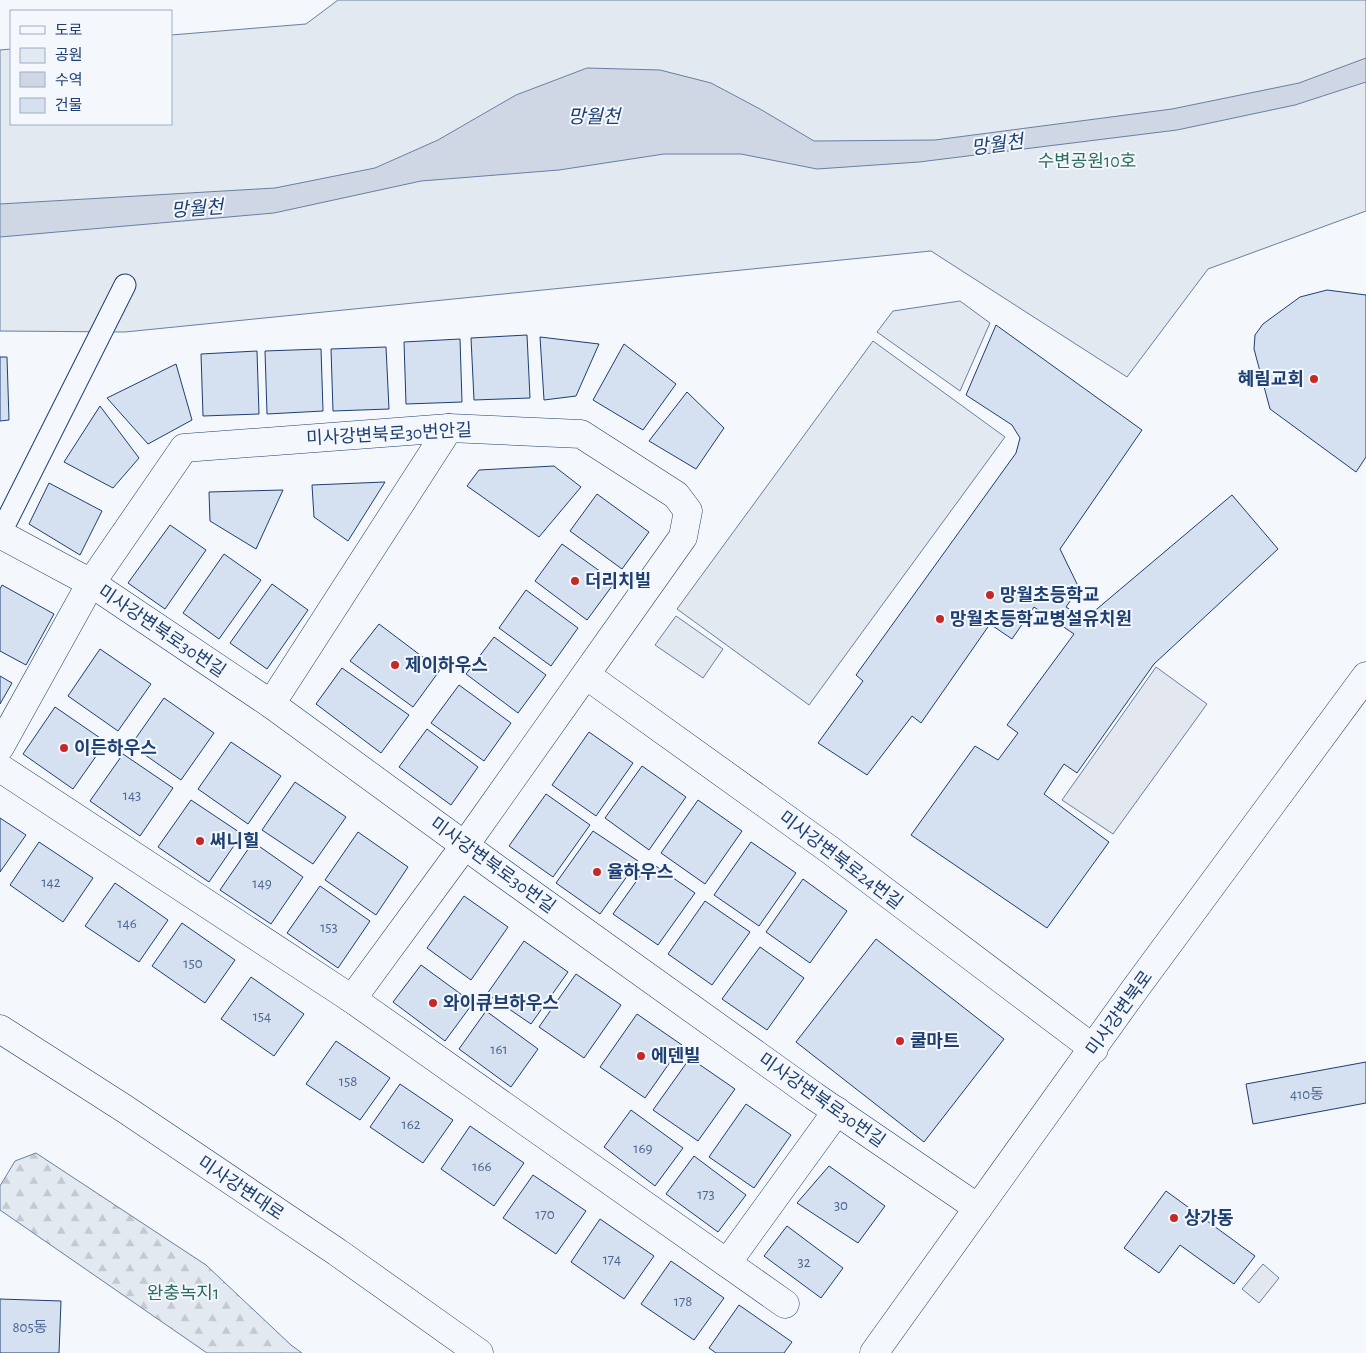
<svg xmlns="http://www.w3.org/2000/svg" width="1366" height="1353" font-family="'Alegreya Sans','Noto Sans KR',sans-serif">
	<style>
		.green { fill: #e3e9f0; stroke: #687fa3 }
		.forest { fill: url(#forest-firs); stroke: #687fa3 }
		.parking { fill: #e3e8f0; stroke: #687fa3 }
		.water { fill: #cfd7e4; stroke: #687fa3 }
		.building { fill: #d5e0f0; stroke: #1d3f73 }
		.lines { fill: none; stroke-linecap: round; stroke-linejoin: round }
		.pedestrian-casing { stroke: #1d3f73; stroke-width: 23 }
		.minor-casing { stroke: #1d3f73; stroke-width: 29 }
		.tertiary-casing { stroke: #1d3f73; stroke-width: 29 }
		.secondary-casing { stroke: #1d3f73; stroke-width: 29 }
		.pedestrian { stroke: #f4f7fb; stroke-width: 21 }
		.minor { stroke: #f4f7fb; stroke-width: 28 }
		.tertiary { stroke: #f4f7fb; stroke-width: 28 }
		.secondary { stroke: #f4f7fb; stroke-width: 28 }
		.poi-dot { fill: #c62828; stroke: #f4f7fb; stroke-width: 2 }
		.labels { text-anchor: middle; stroke-width: 4; stroke-linejoin: round; paint-order: stroke }
		.number-label { font-size: 15px; fill: #4b6792 }
		.park-label { font-size: 18px; fill: #2c6c60; stroke: #f4f7fb }
		.poi-label { font-size: 18px; font-weight: bold; fill: #1d3f73; stroke: #f4f7fb; text-anchor: start }
		.street-label { font-size: 18px; fill: #1d3f73; stroke: #f4f7fb }
		.water-label { font-size: 19px; font-style: italic; fill: #1d3f73; stroke: #f4f7fb }
	</style>
	<defs>
		<pattern id="forest-firs" width="22" height="20" patternUnits="userSpaceOnUse" patternTransform="scale(1.25)"><rect width="22" height="20" fill="#e3e9f0"/><path d="M5 1l3.5 6h-7zM16 11l3.5 6h-7z" fill="#c2c9d1"/></pattern>
	</defs>
	<rect width="100%" height="100%" fill="#f4f7fb"/>
	<!-- green -->
	<g class="green">
		<polygon points="338,0 1366,0 1366,211 1208,269 1127,377 931,251 125,332 0,331 0,50 11,49 11,124 171,124 171,35 306,24"/>
		<polygon points="960,301 990,323 960,391 877,332 893,311"/>
		<polygon points="873,341 1005,437 809,705 677,609"/>
		<polygon points="676,616 723,649 703,678 655,645"/>
	</g>
	<!-- forest -->
	<polygon class="forest" points="36,1153 206,1265 291,1345 302,1353 207,1353 0,1210 0,1186 15,1161"/>
	<!-- parking -->
	<g class="parking">
		<polygon points="1156,667 1207,704 1113,834 1062,800"/>
		<polygon points="1263,1264 1279,1278 1259,1303 1242,1289"/>
	</g>
	<!-- water -->
	<polygon class="water" points="1366,58 1366,82 1295,105 1177,130 919,162 817,169 741,154 664,154 559,170 421,181 274,213 0,237 0,204 275,188 375,168 438,140 516,95 587,68 660,70 711,83 760,109 814,141 935,140 1172,109 1299,83"/>
	<!-- building -->
	<g class="building">
		<polygon points="1327,290 1366,295 1366,457 1356,472 1270,409 1254,349 1255,335 1263,324 1300,297"/>
		<polygon points="996,325 1142,430 1060,549 1079,588 1066,607 1085,619 1232,495 1278,549 1154,664 1077,773 1064,764 1044,794 1109,842 1047,928 911,835 975,746 998,760 1018,733 1007,725 1074,634 1034,607 1012,639 990,624 921,723 912,716 867,775 818,743 863,681 856,675 1016,453 1020,438 1012,425 966,395"/>
		<polygon points="527,335 530,398 474,400 471,338"/>
		<polygon points="540,337 599,344 576,396 544,400"/>
		<polygon points="460,339 462,402 406,404 404,342"/>
		<polygon points="624,344 676,384 643,430 593,400"/>
		<polygon points="386,347 389,409 333,411 331,349"/>
		<polygon points="321,349 323,411 267,414 265,351"/>
		<polygon points="257,351 259,414 203,416 201,354"/>
		<polygon points="0,357 7,357 9,420 0,421"/>
		<polygon points="176,364 192,420 148,444 107,398"/>
		<polygon points="687,392 724,428 696,469 649,441"/>
		<polygon points="100,406 139,458 113,488 64,462"/>
		<polygon points="554,466 581,487 539,537 467,486 479,470"/>
		<polygon points="385,482 348,541 314,517 312,485"/>
		<polygon points="49,483 102,511 80,555 29,524"/>
		<polygon points="283,490 256,549 210,521 209,492"/>
		<polygon points="597,494 649,532 622,569 570,531"/>
		<polygon points="170,525 206,550 165,609 128,583"/>
		<polygon points="562,544 615,582 587,620 535,581"/>
		<polygon points="224,554 261,580 219,639 183,613"/>
		<polygon points="272,584 308,610 267,669 230,643"/>
		<polygon points="2,585 54,614 26,665 0,651 0,589"/>
		<polygon points="526,590 578,628 551,666 499,628"/>
		<polygon points="379,624 440,670 413,707 350,661"/>
		<polygon points="494,637 546,675 518,713 466,674"/>
		<polygon points="100,649 151,684 118,731 68,696"/>
		<polygon points="342,668 409,715 381,753 316,704"/>
		<polygon points="0,676 12,683 0,704"/>
		<polygon points="459,685 511,723 484,761 431,723"/>
		<polygon points="164,698 214,733 181,780 131,745"/>
		<polygon points="55,707 106,742 73,789 23,754"/>
		<polygon points="427,729 478,767 451,805 399,767"/>
		<polygon points="589,732 633,763 596,816 552,785"/>
		<polygon points="231,742 281,776 248,824 198,789"/>
		<polygon points="123,754 173,788 140,836 90,801"/>
		<polygon points="642,766 686,797 649,850 605,818"/>
		<polygon points="295,782 346,817 313,864 262,830"/>
		<polygon points="546,794 590,825 553,877 509,846"/>
		<polygon points="191,800 242,834 209,882 158,847"/>
		<polygon points="698,800 742,831 705,884 661,853"/>
		<polygon points="0,818 26,835 0,872"/>
		<polygon points="593,831 638,861 600,914 556,883"/>
		<polygon points="358,832 408,867 376,915 325,880"/>
		<polygon points="39,842 93,878 63,922 10,885"/>
		<polygon points="253,842 303,877 271,924 220,890"/>
		<polygon points="751,842 796,873 759,926 714,895"/>
		<polygon points="650,862 695,893 658,945 613,914"/>
		<polygon points="803,879 847,911 810,963 766,932"/>
		<polygon points="115,883 168,920 139,962 85,926"/>
		<polygon points="320,886 370,921 338,968 287,933"/>
		<polygon points="464,896 508,927 471,980 427,948"/>
		<polygon points="705,901 750,932 712,985 668,954"/>
		<polygon points="182,923 235,960 205,1003 152,966"/>
		<polygon points="876,939 1004,1039 924,1142 796,1042"/>
		<polygon points="524,941 568,972 531,1024 487,994"/>
		<polygon points="760,947 804,978 767,1030 722,999"/>
		<polygon points="421,965 473,1003 445,1041 393,1002"/>
		<polygon points="576,974 621,1005 584,1058 539,1027"/>
		<polygon points="251,977 304,1014 274,1056 221,1019"/>
		<polygon points="486,1011 538,1049 511,1087 459,1049"/>
		<polygon points="637,1014 682,1045 645,1098 600,1067"/>
		<polygon points="336,1041 390,1078 360,1120 306,1084"/>
		<polygon points="690,1058 735,1089 698,1141 653,1110"/>
		<polygon points="1366,1062 1366,1103 1253,1124 1246,1084"/>
		<polygon points="400,1084 453,1120 423,1163 370,1127"/>
		<polygon points="746,1104 791,1135 754,1188 709,1157"/>
		<polygon points="631,1110 683,1148 655,1186 604,1147"/>
		<polygon points="470,1126 524,1163 494,1206 441,1169"/>
		<polygon points="694,1156 746,1195 718,1232 666,1194"/>
		<polygon points="829,1166 885,1206 858,1243 797,1203"/>
		<polygon points="533,1175 586,1211 556,1254 503,1218"/>
		<polygon points="1166,1191 1255,1256 1234,1284 1180,1245 1159,1273 1124,1248"/>
		<polygon points="600,1219 654,1256 624,1299 571,1262"/>
		<polygon points="787,1226 843,1268 821,1298 764,1256"/>
		<polygon points="671,1261 724,1298 694,1340 641,1304"/>
		<polygon points="0,1299 61,1301 59,1353 0,1353"/>
		<polygon points="739,1305 792,1342 784,1353 716,1353 709,1348"/>
	</g>
	<g class="lines">
		<!-- pedestrian casing -->
		<g class="pedestrian-casing">
			<polyline id="pedestrian" points="0,534 125,285"/>
		</g>
		<!-- minor casing -->
		<g class="minor-casing">
			<g id="minor">
				<polyline points="0,534 91,583 271,704 497,869 814,1096 978,1208"/>
				<polyline points="586,675 830,850 1094,1049"/>
				<polyline points="271,704 449,428"/>
				<polyline points="0,747 91,583 184,448 449,428 581,434 676,495 688,511 683,537 465,845 352,999"/>
				<polyline points="0,768 352,999 785,1304"/>
				<polyline points="727,1263 837,1111"/>
			</g>
		</g>
		<!-- tertiary casing -->
		<g class="tertiary-casing">
			<polyline id="tertiary" points="874,1353 1135,989 1366,676"/>
		</g>
		<!-- secondary casing -->
		<g class="secondary-casing">
			<polyline id="secondary" points="0,1029 125,1109 337,1252 479,1353"/>
		</g>
		<!-- pedestrian -->
		<use href="#pedestrian" class="pedestrian"/>
		<!-- minor -->
		<use href="#minor" class="minor"/>
		<!-- tertiary -->
		<use href="#tertiary" class="tertiary"/>
		<!-- secondary -->
		<use href="#secondary" class="secondary"/>
	</g>
	<!-- markers -->
	<g class="poi-dot">
		<circle cx="1314" cy="379" r="5"/>
		<circle cx="575" cy="581" r="5"/>
		<circle cx="990" cy="595" r="5"/>
		<circle cx="940" cy="619" r="5"/>
		<circle cx="395" cy="665" r="5"/>
		<circle cx="64" cy="748" r="5"/>
		<circle cx="200" cy="841" r="5"/>
		<circle cx="597" cy="872" r="5"/>
		<circle cx="433" cy="1003" r="5"/>
		<circle cx="900" cy="1041" r="5"/>
		<circle cx="641" cy="1056" r="5"/>
		<circle cx="1174" cy="1218" r="5"/>
	</g>
	<g class="labels">
		<!-- number labels -->
		<g class="number-label">
			<text x="132" y="800">143</text>
			<text x="51" y="887">142</text>
			<text x="262" y="888">149</text>
			<text x="127" y="928">146</text>
			<text x="329" y="932">153</text>
			<text x="193" y="968">150</text>
			<text x="262" y="1021">154</text>
			<text x="499" y="1054">161</text>
			<text x="348" y="1086">158</text>
			<text x="1307" y="1099">410동</text>
			<text x="411" y="1129">162</text>
			<text x="643" y="1153">169</text>
			<text x="482" y="1171">166</text>
			<text x="706" y="1199">173</text>
			<text x="841" y="1210">30</text>
			<text x="545" y="1219">170</text>
			<text x="612" y="1264">174</text>
			<text x="804" y="1267">32</text>
			<text x="683" y="1306">178</text>
			<text x="30" y="1332">805동</text>
		</g>
		<!-- park labels -->
		<g class="park-label">
			<text x="1087" y="167">수변공원10호</text>
			<text x="183" y="1299">완충녹지1</text>
		</g>
		<!-- poi labels -->
		<g class="poi-label">
			<text x="1304" y="385" text-anchor="end">혜림교회</text>
			<text x="585" y="587">더리치빌</text>
			<text x="1000" y="601">망월초등학교</text>
			<text x="950" y="625">망월초등학교병설유치원</text>
			<text x="405" y="671">제이하우스</text>
			<text x="74" y="754">이든하우스</text>
			<text x="210" y="847">써니힐</text>
			<text x="607" y="878">율하우스</text>
			<text x="443" y="1009">와이큐브하우스</text>
			<text x="910" y="1047">쿨마트</text>
			<text x="651" y="1062">에덴빌</text>
			<text x="1184" y="1224">상가동</text>
		</g>
		<!-- street labels -->
		<g class="street-label">
			<text transform="translate(389 434) rotate(-3)" y="6">미사강변북로30번안길</text>
			<text transform="translate(162 631) rotate(34)" y="6">미사강변북로30번길</text>
			<text transform="translate(841 860) rotate(37)" y="6">미사강변북로24번길</text>
			<text transform="translate(493 865) rotate(36)" y="6">미사강변북로30번길</text>
			<text transform="translate(1119 1013) rotate(-54)" y="6">미사강변북로</text>
			<text transform="translate(822 1100) rotate(35)" y="6">미사강변북로30번길</text>
			<text transform="translate(241 1188) rotate(34)" y="6">미사강변대로</text>
		</g>
		<!-- water labels -->
		<g class="water-label">
			<text x="594" y="123">망월천</text>
			<text transform="translate(997 144) rotate(-8)" y="7">망월천</text>
			<text transform="translate(197 208) rotate(-4)" y="7">망월천</text>
		</g>
	</g>
	<!-- legend -->
	<rect x="10" y="10" width="162" height="115" fill="#f4f7fb" stroke="#9eadc5"/>
	<rect x="20" y="26" width="25" height="8" fill="#f4f7fb" stroke="#9eadc5"/>
	<text x="55" y="35" font-size="15" fill="#1d3f73">도로</text>
	<rect x="20" y="48" width="25" height="15" fill="#e3e9f0" stroke="#9eadc5"/>
	<text x="55" y="60" font-size="15" fill="#1d3f73">공원</text>
	<rect x="20" y="72" width="25" height="15" fill="#cfd7e4" stroke="#9eadc5"/>
	<text x="55" y="85" font-size="15" fill="#1d3f73">수역</text>
	<rect x="20" y="98" width="25" height="15" fill="#d5e0f0" stroke="#9eadc5"/>
	<text x="55" y="110" font-size="15" fill="#1d3f73">건물</text>
</svg>
